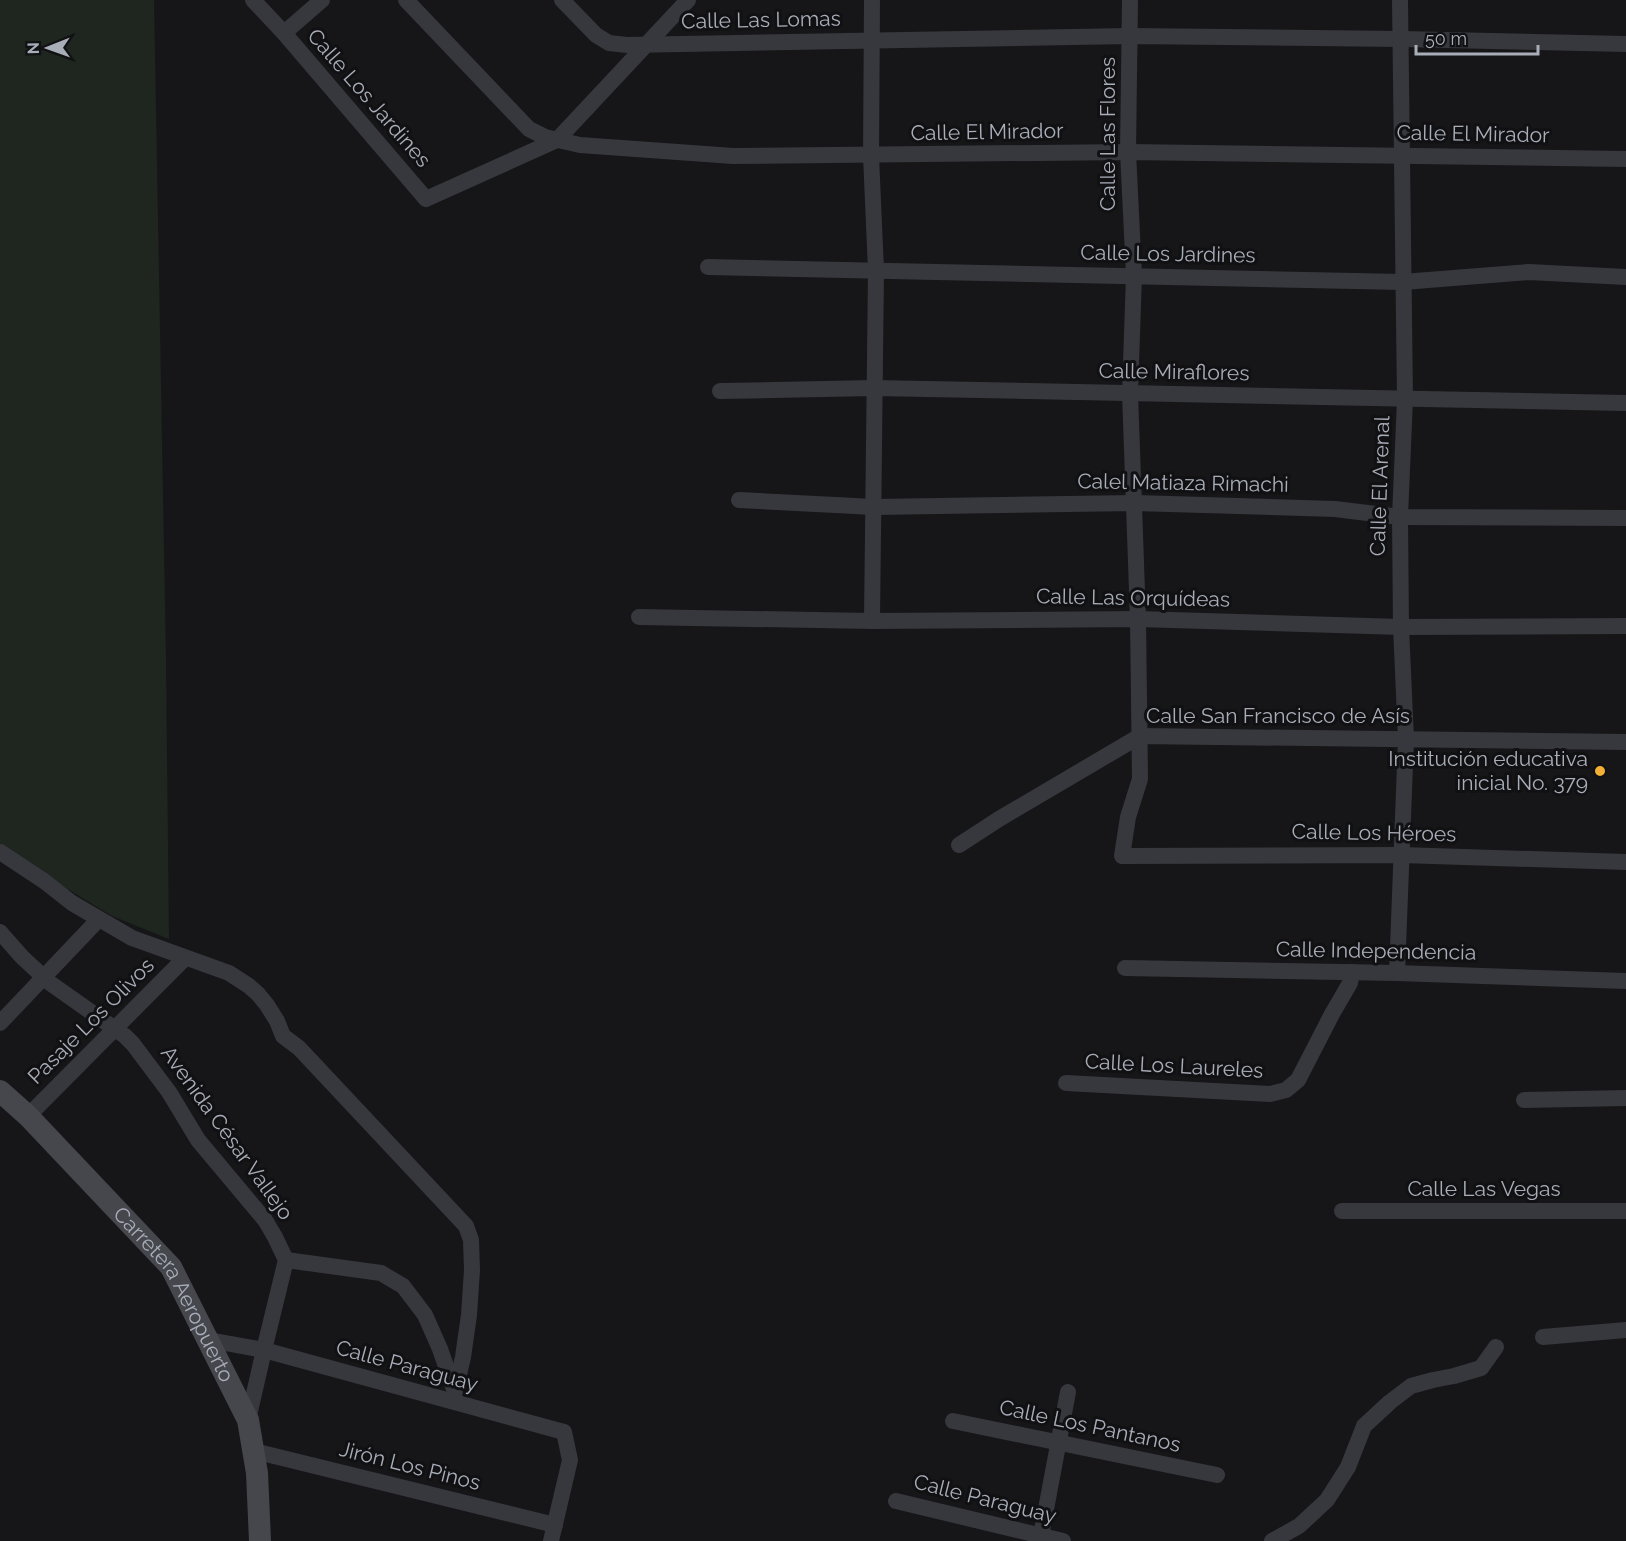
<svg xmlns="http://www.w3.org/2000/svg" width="1626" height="1541" font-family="Raleway,sans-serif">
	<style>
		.green { fill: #1e261f }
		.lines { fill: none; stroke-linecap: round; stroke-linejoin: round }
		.minor { stroke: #37383d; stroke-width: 16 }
		.secondary { stroke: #45474d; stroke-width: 22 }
		.poi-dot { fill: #f2b134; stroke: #111113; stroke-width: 2 }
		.labels { text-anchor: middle; stroke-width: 6; stroke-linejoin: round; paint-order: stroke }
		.street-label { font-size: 21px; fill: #a8adb8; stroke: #111113 }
		.poi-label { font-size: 21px; fill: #a8adb8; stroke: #111113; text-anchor: end }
	</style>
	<rect width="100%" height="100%" fill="#161618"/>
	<!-- green -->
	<polygon class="green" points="0,0 154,0 166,660 169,939 112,916 0,848"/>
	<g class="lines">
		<!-- minor -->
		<g class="minor">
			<polyline points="253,0 284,33 426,199 557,140 688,0"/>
			<polyline points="406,0 529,129 545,137 580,145 733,156 1128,152 1626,159"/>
			<polyline points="562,0 596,35 609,43 627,45 1130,36 1401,39 1626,44"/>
			<polyline points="872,0 871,156 876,270 872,621"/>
			<polyline points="1130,0 1128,152 1134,275 1130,393 1138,619 1140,779 1128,817 1122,856 1401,855 1626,862"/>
			<polyline points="284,33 322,0"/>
			<polyline points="708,267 1403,282 1529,272 1626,277"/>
			<polyline points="720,391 874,388 1626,403"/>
			<polyline points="739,500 874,507 1135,503 1335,509 1400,517 1626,518"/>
			<polyline points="639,617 872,621 1138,619 1401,627 1626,626"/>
			<polyline points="959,845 999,819 1140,736 1626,742"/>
			<polyline points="0,852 44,881 72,903 132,938 229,973 249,986 258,994 267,1005 277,1021 283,1036 299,1048 466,1226 471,1240 472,1270 469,1315 463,1357 455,1392"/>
			<polyline points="0,932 22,957 50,983 125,1036 133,1044 169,1092 198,1140 265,1220 275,1237 286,1260 264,1350 248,1420"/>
			<polyline points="1125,968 1397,973 1626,981"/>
			<polyline points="1397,973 1406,739 1401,627 1400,517 1405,399 1400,0"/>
			<polyline points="0,1023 99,919"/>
			<polyline points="1066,1083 1270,1094 1286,1090 1298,1080 1332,1014 1350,983 1352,972"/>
			<polyline points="1524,1100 1626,1098"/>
			<polyline points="28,1116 185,958"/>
			<polyline points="1342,1211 1626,1211"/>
			<polyline points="286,1260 381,1273 403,1286 425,1315 440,1349 455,1392"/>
			<polyline points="1543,1337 1626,1330"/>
			<polyline points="209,1340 264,1350 564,1432 570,1460 551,1541"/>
			<polyline points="953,1421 1217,1475"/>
			<polyline points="254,1451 555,1525"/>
			<polyline points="896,1501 1063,1541"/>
			<polyline points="1040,1541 1068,1392"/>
			<polyline points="1272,1541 1299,1526 1327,1500 1348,1467 1364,1426 1390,1402 1411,1386 1433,1380 1454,1376 1481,1368 1496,1347"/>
		</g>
		<!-- secondary -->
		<path class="secondary" id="s1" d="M 0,1091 L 28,1116 L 171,1267 L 248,1420 L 257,1473 L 260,1541"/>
	</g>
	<!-- markers -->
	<circle class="poi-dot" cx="1600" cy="771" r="6"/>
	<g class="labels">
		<!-- street labels -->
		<g class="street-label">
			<text transform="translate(761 20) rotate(-1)" y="7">Calle Las Lomas</text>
			<text transform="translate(369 98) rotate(49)" y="7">Calle Los Jardines</text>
			<text transform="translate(987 132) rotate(-1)" y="7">Calle El Mirador</text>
			<text transform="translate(1108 134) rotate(-90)" y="7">Calle Las Flores</text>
			<text transform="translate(1473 134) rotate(1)" y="7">Calle El Mirador</text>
			<text transform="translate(1168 254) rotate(1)" y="7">Calle Los Jardines</text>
			<text transform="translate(1174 372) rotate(1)" y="7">Calle Miraflores</text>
			<text transform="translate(1183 483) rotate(1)" y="7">Calel Matiaza Rimachi</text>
			<text transform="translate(1380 486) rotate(-88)" y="7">Calle El Arenal</text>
			<text transform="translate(1133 598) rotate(1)" y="7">Calle Las Orquídeas</text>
			<text x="1278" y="723">Calle San Francisco de Asís</text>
			<text transform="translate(1374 833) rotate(1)" y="7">Calle Los Héroes</text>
			<text transform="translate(1376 951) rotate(1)" y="7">Calle Independencia</text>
			<text transform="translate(91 1021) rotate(-45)" y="7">Pasaje Los Olivos</text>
			<text transform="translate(1174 1066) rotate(3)" y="7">Calle Los Laureles</text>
			<text transform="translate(227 1133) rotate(54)" y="7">Avenida César Vallejo</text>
			<text x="1484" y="1196">Calle Las Vegas</text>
			<text dy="7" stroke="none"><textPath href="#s1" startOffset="270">Carretera Aeropuerto</textPath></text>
			<text transform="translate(407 1366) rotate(15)" y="7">Calle Paraguay</text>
			<text transform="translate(1090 1426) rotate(12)" y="7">Calle Los Pantanos</text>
			<text transform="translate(410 1466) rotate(14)" y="7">Jirón Los Pinos</text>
			<text transform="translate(985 1499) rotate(14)" y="7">Calle Paraguay</text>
		</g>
		<!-- poi labels -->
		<g class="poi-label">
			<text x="1588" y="766">Institución educativa<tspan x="1588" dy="24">inicial No. 379</tspan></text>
		</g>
	</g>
	<!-- north arrow -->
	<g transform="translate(48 48) rotate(269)" stroke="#111113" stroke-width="4.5" paint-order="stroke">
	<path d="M0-4.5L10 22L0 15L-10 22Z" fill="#a8adb8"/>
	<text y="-9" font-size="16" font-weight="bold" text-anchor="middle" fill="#a8adb8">N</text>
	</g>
	<!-- scale -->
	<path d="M1416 45v9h122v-9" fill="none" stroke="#a8adb8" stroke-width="3"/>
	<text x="1425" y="45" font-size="18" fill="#a8adb8" stroke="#111113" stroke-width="4.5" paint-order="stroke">50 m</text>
</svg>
